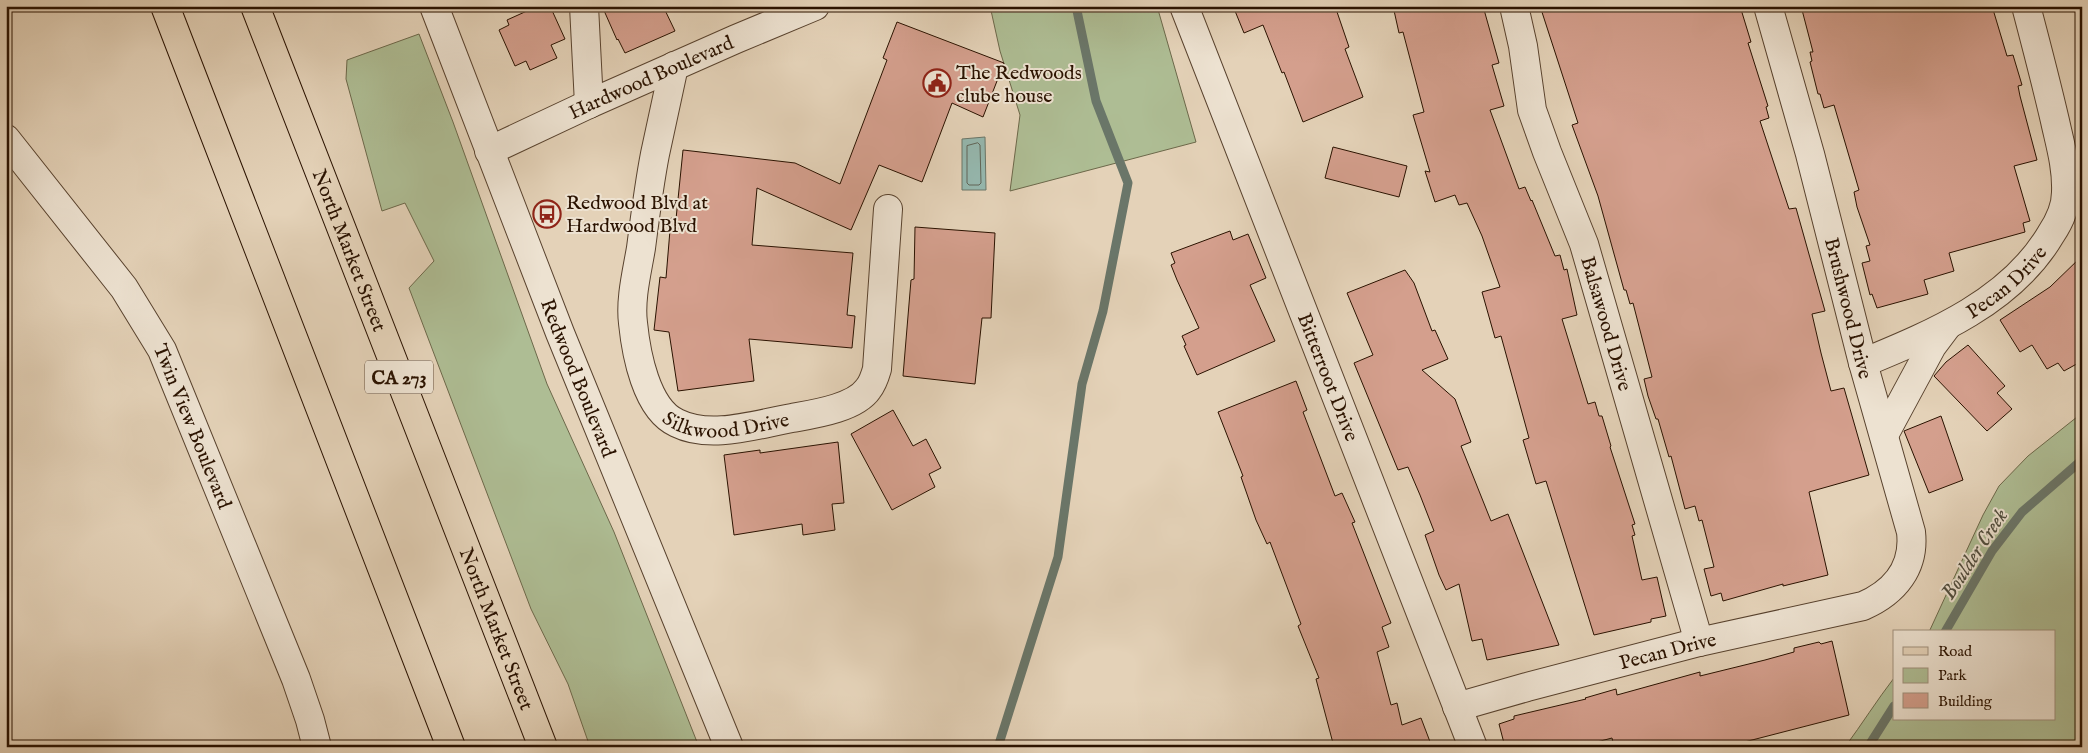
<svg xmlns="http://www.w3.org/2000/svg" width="2088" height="753" font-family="'IM FELL English',serif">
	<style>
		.green { fill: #aebd94; stroke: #6c684a }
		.water { fill: #95b8af; stroke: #6a7669 }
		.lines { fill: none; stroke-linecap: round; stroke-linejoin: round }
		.shore { stroke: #606558; stroke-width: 1 }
		.stream { stroke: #6a7669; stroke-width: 9 }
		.building { fill: #d49f8d; stroke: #2a1200 }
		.minor-casing { stroke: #58422e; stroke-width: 30 }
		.major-casing { stroke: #2a1200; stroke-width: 30 }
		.minor { stroke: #ede2d1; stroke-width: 28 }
		.major { stroke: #e4d2b8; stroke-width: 28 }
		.labels { text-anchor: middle; stroke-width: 4; stroke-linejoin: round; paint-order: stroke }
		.shield { fill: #ede2d1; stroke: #64503f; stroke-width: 1 }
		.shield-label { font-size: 19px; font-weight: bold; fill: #2a1200 }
		.poi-label { font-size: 20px; fill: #2a1200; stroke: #ede2d1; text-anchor: start }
		.street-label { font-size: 20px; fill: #2a1200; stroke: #ede2d1 }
		.water-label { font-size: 21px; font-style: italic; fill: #4f4c3d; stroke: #ede2d1 }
	</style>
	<rect width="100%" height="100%" fill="#e4d2b8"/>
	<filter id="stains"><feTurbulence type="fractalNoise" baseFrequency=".004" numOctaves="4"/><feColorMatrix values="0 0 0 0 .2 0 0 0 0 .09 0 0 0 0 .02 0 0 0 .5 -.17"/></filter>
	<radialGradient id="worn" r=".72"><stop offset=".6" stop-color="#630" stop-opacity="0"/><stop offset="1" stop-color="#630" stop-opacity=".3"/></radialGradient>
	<!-- green -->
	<g class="green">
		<polygon points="990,6 1157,6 1196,142 1010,191 1020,115 1000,51"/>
		<polygon points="419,34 453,122 547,384 614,532 699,747 590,747 568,684 531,609 409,288 434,261 405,203 382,211 346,79 347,60"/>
		<path d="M 2082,413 L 2082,747 L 1845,747 C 1862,724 1877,700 1894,678 L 1894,719 L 2054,719 L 2054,632 L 1929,632 L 1983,515 L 1999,486 L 2028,456 Z"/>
	</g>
	<!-- water -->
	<polygon class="water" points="985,137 986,190 962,190 962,139"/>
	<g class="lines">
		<!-- shore -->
		<polygon class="shore" points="978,143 980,145 981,183 979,185 969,185 967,183 967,146"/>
		<!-- stream -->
		<g class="stream">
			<polyline points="1945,632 1992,551 2022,512 2082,460"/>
			<polyline points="998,747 1058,557 1082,384 1103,311 1128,183 1096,101 1076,6"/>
			<polyline points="1868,747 1894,706"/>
		</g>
	</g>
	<!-- building -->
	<g class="building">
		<polygon points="538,6 550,6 565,39 551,45 557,58 530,70 526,61 515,66 499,30 509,25 507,20"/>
		<polygon points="602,6 663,6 675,31 625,53 618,39 617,40"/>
		<polygon points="1233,6 1335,6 1349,47 1345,49 1363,97 1303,122 1284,72 1282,73 1263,25 1244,33"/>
		<polygon points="1393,6 1483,6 1499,63 1492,65 1504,106 1490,110 1519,189 1525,187 1531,201 1532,200 1555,256 1560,255 1564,270 1567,269 1577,315 1562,319 1588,404 1595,402 1599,416 1602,416 1611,446 1610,447 1635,524 1632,525 1635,535 1632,536 1642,580 1657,577 1666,616 1651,619 1651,622 1594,635 1546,481 1536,484 1523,440 1529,438 1501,336 1495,338 1482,292 1500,287 1482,236 1467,203 1459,205 1455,195 1435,202 1425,171 1430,172 1413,115 1424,112 1403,32 1399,33"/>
		<polygon points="1540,6 1740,6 1751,42 1748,43 1768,106 1766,107 1769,118 1760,121 1789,209 1796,208 1825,311 1812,314 1821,353 1831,391 1844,388 1869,475 1809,492 1828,575 1783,586 1783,584 1723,601 1721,593 1711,596 1704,569 1714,567 1702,520 1699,521 1695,506 1685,509 1671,456 1669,457 1658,419 1656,419 1648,396 1644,379 1652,377 1633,303 1630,304 1626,290 1624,290 1598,196 1572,125 1578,123"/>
		<polygon points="1801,6 1992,6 2007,56 2013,55 2022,85 2018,86 2020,96 2037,160 2014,166 2030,221 2023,223 2025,232 1949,253 1954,271 1924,280 1928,294 1877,308 1872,294 1870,295 1862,263 1870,261 1866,246 1870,245 1857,207 1854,192 1859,190 1834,105 1824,108 1820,94 1818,94 1810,62 1812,61 1810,52 1813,52"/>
		<polygon points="897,22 1004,63 983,117 952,103 922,182 879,165 851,230 757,188 752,245 853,253 847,315 855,316 852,348 749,339 754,381 678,391 669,332 654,330 660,277 666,278 671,218 676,219 683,150 795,163 840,184 887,60 883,58"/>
		<polygon points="1333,147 1407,166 1399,197 1325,178"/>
		<polygon points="915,227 995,233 991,318 982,318 975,384 903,376 911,280 914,279"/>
		<polygon points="1230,231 1233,240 1248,234 1266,278 1250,285 1275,341 1197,375 1184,346 1186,345 1182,336 1199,328 1177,280 1171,265 1175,263 1171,253"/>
		<polygon points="2082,256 2082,361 2064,371 2058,363 2047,369 2032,345 2020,352 2000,320 2050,287"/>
		<polygon points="1405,270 1414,283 1432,331 1435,330 1448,359 1422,370 1455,399 1471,442 1461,446 1491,521 1508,514 1559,645 1487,660 1482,639 1472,641 1459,584 1446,590 1439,575 1425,535 1434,531 1420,495 1408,467 1398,470 1354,363 1373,355 1347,293"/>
		<polygon points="1968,345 2005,386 1997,393 2012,409 1987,431 1934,376 1946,362"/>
		<polygon points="1296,381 1307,410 1303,412 1335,496 1342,493 1355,522 1352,523 1391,623 1382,627 1389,647 1377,652 1391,705 1397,703 1402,725 1421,718 1432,747 1334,747 1316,679 1319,678 1298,626 1301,624 1270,542 1267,544 1256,520 1241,477 1243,476 1218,412"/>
		<polygon points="893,410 913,446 926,439 941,468 929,474 935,487 892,510 851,434"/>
		<polygon points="1941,416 1963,480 1929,493 1904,431"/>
		<polygon points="838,442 844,503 832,504 835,530 803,535 802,524 734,535 724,455 760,450 760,453"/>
		<polygon points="1832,641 1849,715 1725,747 1614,747 1612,738 1578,747 1505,747 1499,724 1514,719 1514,716 1586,699 1585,698 1616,689 1617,695 1700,672 1700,676 1765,660 1794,652 1794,648 1819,642 1821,644"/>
	</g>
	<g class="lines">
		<!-- minor casing -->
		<g class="minor-casing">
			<g id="minor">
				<path id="s1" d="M 434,6 L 560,333 L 729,747"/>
				<polyline points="584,6 589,104"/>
				<path id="s2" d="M 1184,6 L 1473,747"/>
				<path id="s3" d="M 1514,6 L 1523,46 L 1532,110 L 1547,152 L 1584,244 L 1699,642"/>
				<path id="s4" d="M 674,66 C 668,95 661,125 655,154 C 649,185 645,217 641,248 C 637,272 630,299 633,323 C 636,353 646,409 677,423 C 711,440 757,424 792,418 C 814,414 855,408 868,389 C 873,383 875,376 877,369 L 888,209"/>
				<path id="s5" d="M 6,139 L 124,288 L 162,350 L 296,679 L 310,720 L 317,747"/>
				<path id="s6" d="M 489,151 L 589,104 L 736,39 L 815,6"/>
				<path id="s7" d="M 1863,363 C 1933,334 2011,302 2051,234 C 2059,222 2066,207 2066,192 C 2067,167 2060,144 2055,121 C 2046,82 2036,44 2026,6"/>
				<polyline points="1884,435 1932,346 1947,326"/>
				<path id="s8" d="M 1457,707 L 1527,687 L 1699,642 L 1863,606 C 1895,592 1915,567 1911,532 L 1863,363 L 1810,154 L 1768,6"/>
			</g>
		</g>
		<!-- major casing -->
		<g class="major-casing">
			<g id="major">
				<polyline points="165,6 451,747"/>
				<path id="s9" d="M 255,6 L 543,747"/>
			</g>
		</g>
		<!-- minor -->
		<use href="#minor" class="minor"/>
		<!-- major -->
		<use href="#major" class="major"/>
	</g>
	<!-- icons -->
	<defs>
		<g id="civic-ring" transform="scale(1.4375)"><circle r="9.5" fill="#ede2d1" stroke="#8f2418" stroke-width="1.5"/><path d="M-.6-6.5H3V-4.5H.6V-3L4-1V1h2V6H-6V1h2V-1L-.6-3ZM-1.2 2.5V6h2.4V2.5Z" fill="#8f2418"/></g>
		<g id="bus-ring" transform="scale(1.4375)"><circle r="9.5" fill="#ede2d1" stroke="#8f2418" stroke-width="1.5"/><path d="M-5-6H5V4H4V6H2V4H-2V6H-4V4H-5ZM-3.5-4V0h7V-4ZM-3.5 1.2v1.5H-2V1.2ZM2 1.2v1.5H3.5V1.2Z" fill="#8f2418"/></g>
	</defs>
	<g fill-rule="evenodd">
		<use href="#civic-ring" x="937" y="83"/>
		<use href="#bus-ring" x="547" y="214"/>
	</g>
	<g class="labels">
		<!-- shield labels -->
		<rect class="shield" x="365" y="360.5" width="68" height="33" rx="4"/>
		<g class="shield-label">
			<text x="399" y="384">CA 273</text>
		</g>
		<!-- poi labels -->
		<g class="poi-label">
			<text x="956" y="79">The Redwoods<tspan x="956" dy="23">clube house</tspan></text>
			<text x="566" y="209">Redwood Blvd at<tspan x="566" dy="23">Hardwood Blvd</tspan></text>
		</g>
		<!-- street labels -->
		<g class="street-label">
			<text dy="7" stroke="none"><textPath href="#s6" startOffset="178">Hardwood Boulevard</textPath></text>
			<text dy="7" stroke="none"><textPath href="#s9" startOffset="262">North Market Street</textPath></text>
			<text dy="7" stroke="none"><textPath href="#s7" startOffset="166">Pecan Drive</textPath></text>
			<text transform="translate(1849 308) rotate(76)" y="7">Brushwood Drive</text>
			<text dy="7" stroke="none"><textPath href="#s3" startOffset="332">Balsawood Drive</textPath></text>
			<text dy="7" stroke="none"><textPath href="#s2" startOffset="398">Bitterroot Drive</textPath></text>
			<text dy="7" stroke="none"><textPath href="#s1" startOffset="399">Redwood Boulevard</textPath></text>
			<text dy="7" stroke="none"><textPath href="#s4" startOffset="424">Silkwood Drive</textPath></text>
			<text dy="7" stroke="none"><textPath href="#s5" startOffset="345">Twin View Boulevard</textPath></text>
			<text dy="7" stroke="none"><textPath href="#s9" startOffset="668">North Market Street</textPath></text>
			<text dy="7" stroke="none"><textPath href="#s8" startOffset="218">Pecan Drive</textPath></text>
		</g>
		<!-- water labels -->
		<g class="water-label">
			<text transform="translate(1974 554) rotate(-57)" y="7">Boulder Creek</text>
		</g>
	</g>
	<!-- margin -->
	<rect width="2088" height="753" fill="none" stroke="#e4d2b8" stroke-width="25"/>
	<rect x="8" y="8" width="2073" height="738" fill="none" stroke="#2a1200" stroke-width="2.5"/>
	<rect x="12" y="12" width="2063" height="728" fill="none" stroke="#2a1200"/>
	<!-- legend -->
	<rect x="1893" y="630" width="162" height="90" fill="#ede2d1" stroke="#9f8f7d"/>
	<rect x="1903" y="647" width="25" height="8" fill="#e4d2b8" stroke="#9f8f7d"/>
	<text x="1938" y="656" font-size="15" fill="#2a1200">Road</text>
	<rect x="1903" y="668" width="25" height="15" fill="#aebd94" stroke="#9f8f7d"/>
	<text x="1938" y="680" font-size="15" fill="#2a1200">Park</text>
	<rect x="1903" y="693" width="25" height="15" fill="#d49f8d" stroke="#9f8f7d"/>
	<text x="1938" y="706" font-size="15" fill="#2a1200">Building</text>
	<rect width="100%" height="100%" filter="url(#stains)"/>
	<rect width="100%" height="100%" fill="url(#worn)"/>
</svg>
